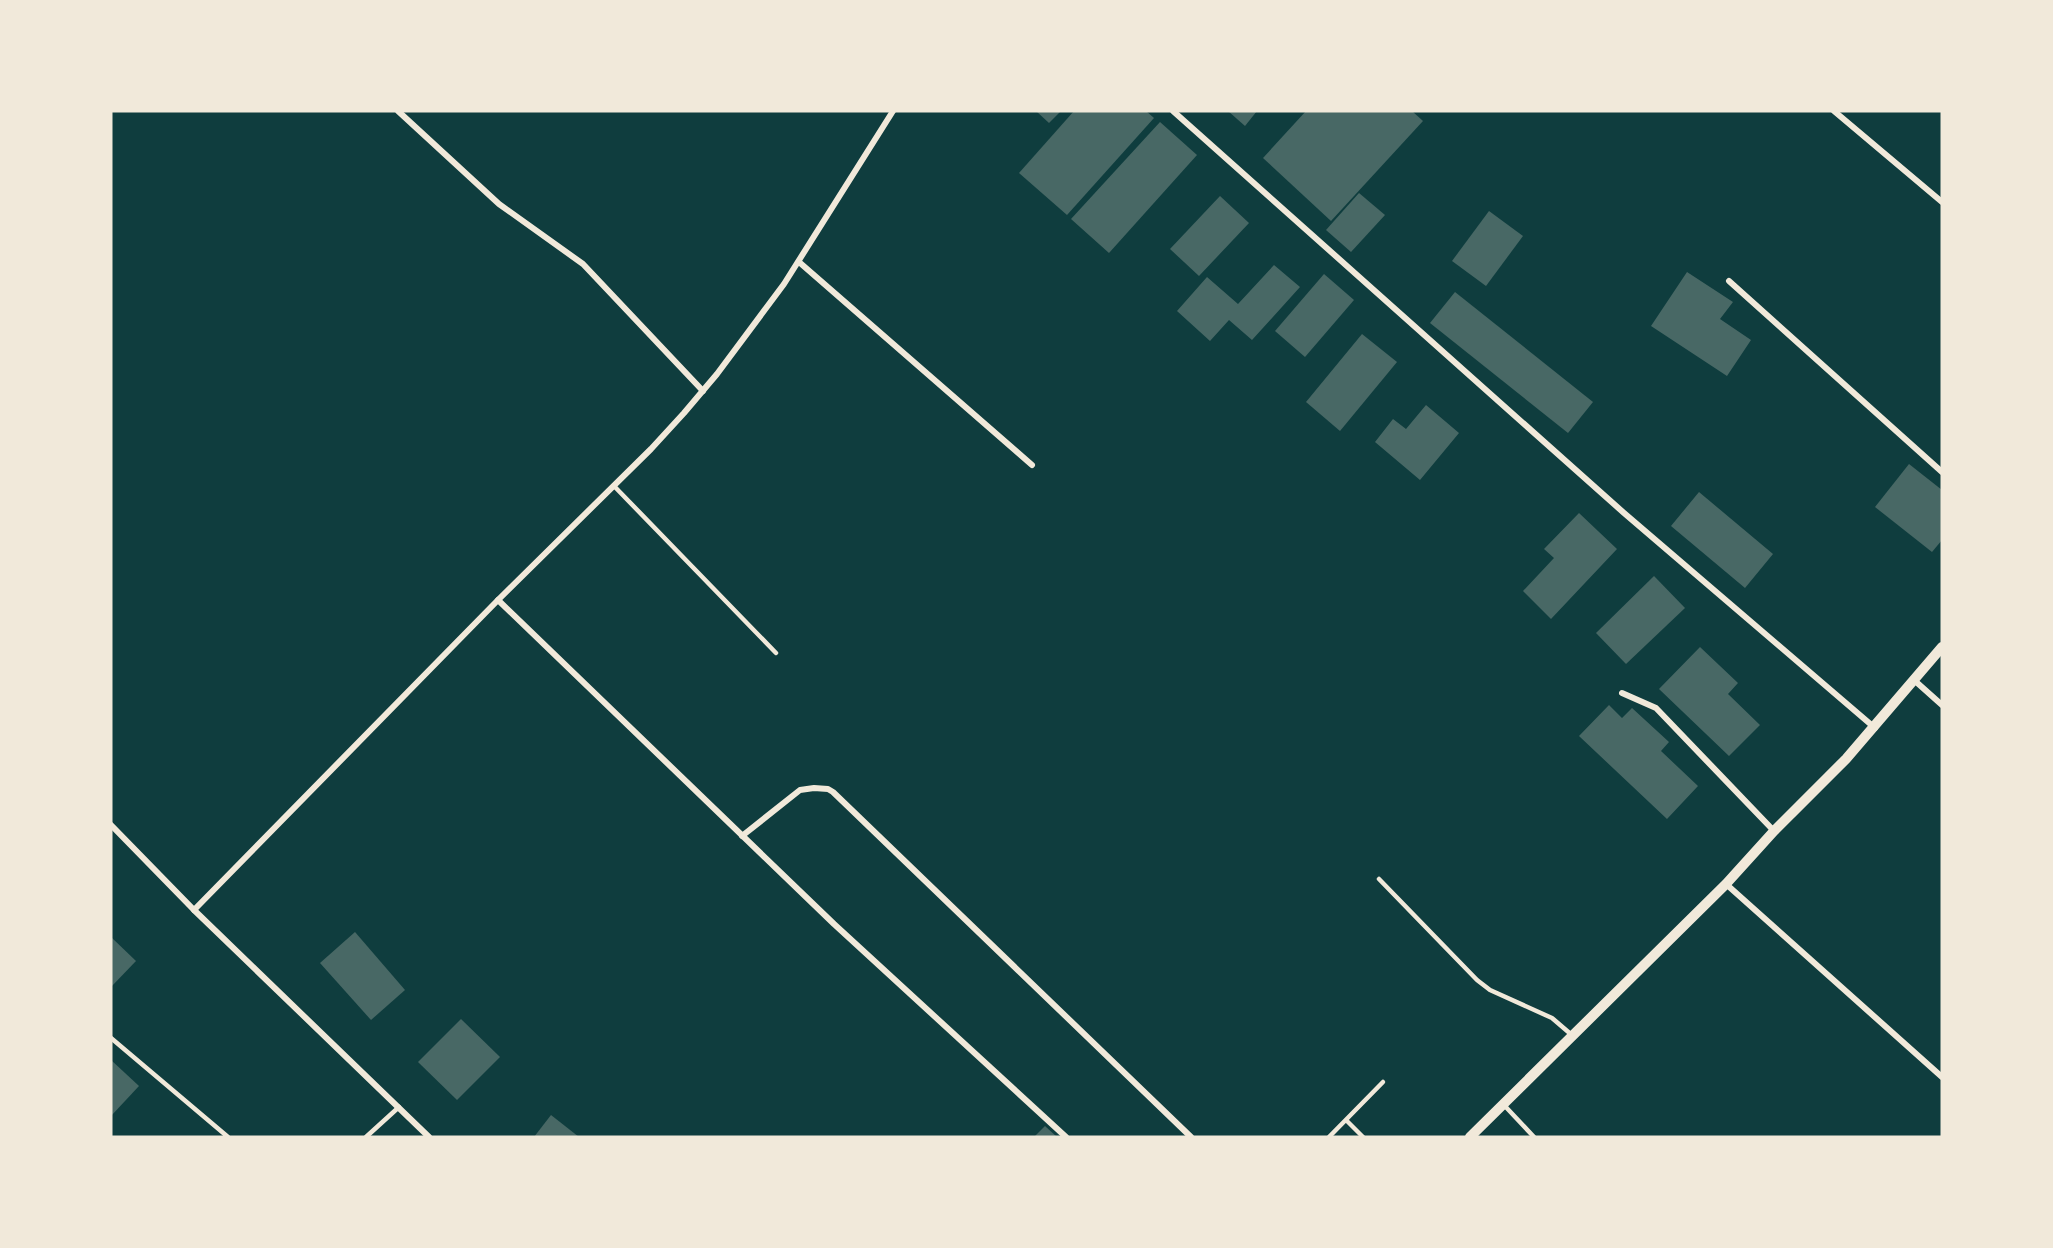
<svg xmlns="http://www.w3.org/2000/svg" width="2053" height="1248" font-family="Ubuntu,sans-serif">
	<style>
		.building { fill: #486865 }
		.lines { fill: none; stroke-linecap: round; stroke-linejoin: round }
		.service { stroke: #f1e9da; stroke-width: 4.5 }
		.minor { stroke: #f1e9da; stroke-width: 6 }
		.tertiary { stroke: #f1e9da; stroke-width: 10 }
	</style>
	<rect width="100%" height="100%" fill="#0f3d3e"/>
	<!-- building -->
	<g class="building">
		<polygon points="1036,111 1061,111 1049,123"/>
		<polygon points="1074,111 1146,111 1154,118 1067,215 1019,173"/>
		<polygon points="1228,111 1257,111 1245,126"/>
		<polygon points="1306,111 1412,111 1423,121 1331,221 1263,158"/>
		<polygon points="1160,122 1197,155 1109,253 1071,219"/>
		<polygon points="1359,193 1385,215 1351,252 1326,230"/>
		<polygon points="1220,196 1249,223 1199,276 1170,249"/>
		<polygon points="1489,211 1523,236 1486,286 1452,261"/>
		<polygon points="1274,265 1300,287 1252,340 1229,320 1210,341 1177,311 1207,277 1238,304"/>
		<polygon points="1687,272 1733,302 1720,319 1751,340 1727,376 1651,326"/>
		<polygon points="1324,274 1354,300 1305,357 1275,331"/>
		<polygon points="1455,292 1593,402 1568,433 1430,323"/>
		<polygon points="1362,334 1397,362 1340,431 1306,402"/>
		<polygon points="1426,405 1459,433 1420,480 1375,442 1393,419 1406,429"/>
		<polygon points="1909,464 1942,490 1942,540 1932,552 1875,507"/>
		<polygon points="1699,492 1773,554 1745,588 1671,526"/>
		<polygon points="1579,513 1617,549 1551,619 1523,591 1554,558 1544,549"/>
		<polygon points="1654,576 1685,608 1626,664 1596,633"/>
		<polygon points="1700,647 1738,683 1728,694 1760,725 1729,756 1659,689"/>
		<polygon points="1609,705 1622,718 1632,708 1669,742 1661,751 1698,786 1667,819 1579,736"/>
		<polygon points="355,932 405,990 371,1020 320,963"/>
		<polygon points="111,937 136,961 111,987"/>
		<polygon points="461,1019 500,1057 457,1100 418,1062"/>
		<polygon points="111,1060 139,1086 111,1116"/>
		<polygon points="551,1115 579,1137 534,1137"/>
		<polygon points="1045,1126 1057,1137 1034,1137"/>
	</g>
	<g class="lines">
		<!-- service -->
		<g class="service">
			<polyline points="614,486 776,653"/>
			<polyline points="1379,879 1477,980 1490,990 1552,1018 1573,1036"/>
			<polyline points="111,1038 228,1137"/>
			<polyline points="1503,1104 1534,1137"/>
			<polyline points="1347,1121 1363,1137"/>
			<polyline points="366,1137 399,1107"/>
			<polyline points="1329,1137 1383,1082"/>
		</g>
		<!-- minor -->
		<g class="minor">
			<polyline points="398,111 499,204 583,264 703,391"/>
			<polyline points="1173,111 1624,513 1875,728"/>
			<polyline points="1834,111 1942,202"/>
			<polyline points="799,262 1032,465"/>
			<polyline points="1729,281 1942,472"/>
			<polyline points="498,600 834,924 1066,1137"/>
			<polyline points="1914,680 1942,705"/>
			<polyline points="1622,693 1656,708 1774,831"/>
			<polyline points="111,825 194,910 429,1137"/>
			<polyline points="742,836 800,790 814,788 828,789 833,792 1191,1137"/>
			<polyline points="1726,884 1942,1077"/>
			<polyline points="194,910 498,600 651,449 684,413 717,374 784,284 893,111"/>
		</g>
		<!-- tertiary -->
		<polyline class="tertiary" points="1470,1137 1726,884 1774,831 1846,759 1942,647"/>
	</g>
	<!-- border -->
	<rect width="2053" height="1248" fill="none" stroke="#f1e9da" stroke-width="225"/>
</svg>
